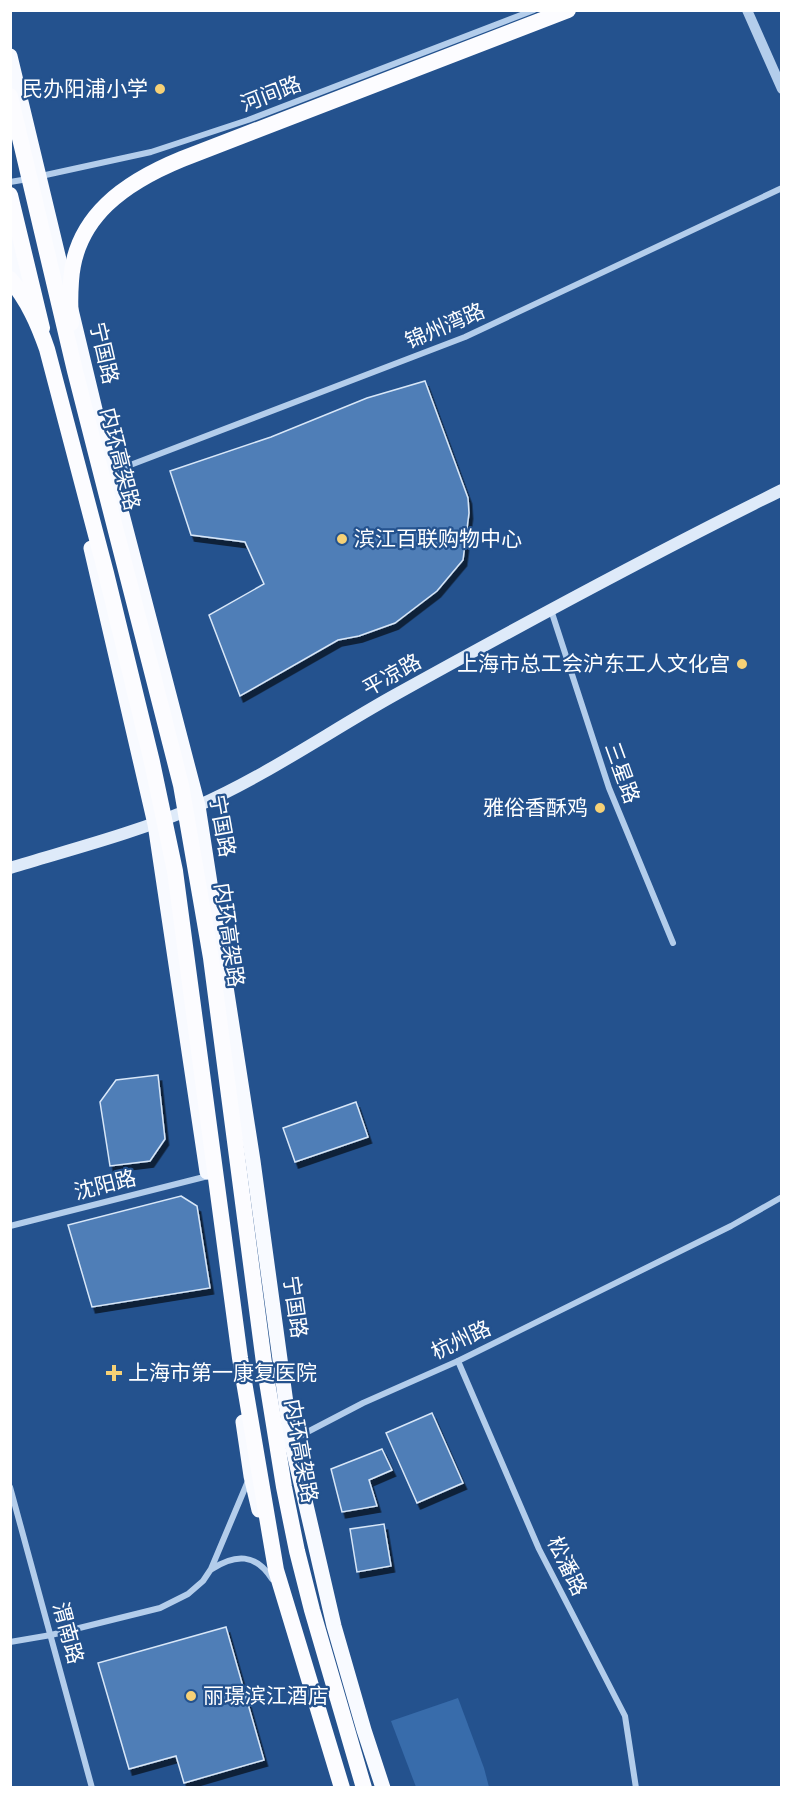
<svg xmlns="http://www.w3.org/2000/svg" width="792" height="1798" font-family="'Golos Text','Noto Sans SC',sans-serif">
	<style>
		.green { fill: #386cab }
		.building { fill: #507eb7; stroke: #d8e7f8; stroke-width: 1.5; filter: url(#shadow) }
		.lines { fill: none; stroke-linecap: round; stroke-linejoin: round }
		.minor { stroke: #b3cdeb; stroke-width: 6 }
		.tertiary { stroke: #b3cdeb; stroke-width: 10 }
		.secondary { stroke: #deeaf9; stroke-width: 12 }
		.primary { stroke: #f8faff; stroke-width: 15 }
		.trunk { stroke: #fcfcff; stroke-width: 16 }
		.trunk-bridge { stroke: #fcfcff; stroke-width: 16 }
		.poi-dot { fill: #f6d176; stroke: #24528e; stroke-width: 2 }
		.labels { text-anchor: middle; stroke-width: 4.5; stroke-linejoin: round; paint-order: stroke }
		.poi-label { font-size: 21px; fill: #fff; stroke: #24528e; text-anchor: end }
		.street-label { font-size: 21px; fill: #fff; stroke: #24528e }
	</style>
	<defs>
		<filter id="shadow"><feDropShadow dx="3.5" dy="6" stdDeviation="0" flood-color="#0009"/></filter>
	</defs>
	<rect width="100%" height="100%" fill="#24528e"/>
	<!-- green -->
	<polygon class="green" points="458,1698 484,1768 489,1787 416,1787 391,1721"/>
	<!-- building -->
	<g class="building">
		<polygon points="425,381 468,498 469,513 463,560 437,591 395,623 359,636 338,640 240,696 209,615 264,584 245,542 191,535 170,471 271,437 367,398"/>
		<polygon points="158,1075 165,1139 150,1161 110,1166 100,1102 116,1080"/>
		<polygon points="356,1102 368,1137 295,1162 283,1128"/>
		<polygon points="181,1196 197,1206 210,1288 92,1307 68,1225"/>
		<polygon points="432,1413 463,1483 417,1503 386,1433"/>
		<polygon points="382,1449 392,1470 369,1480 377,1506 342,1512 331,1469"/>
		<polygon points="384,1524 391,1566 357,1572 350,1529"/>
		<polygon points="226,1627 264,1760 184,1783 176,1756 129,1769 98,1663"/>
	</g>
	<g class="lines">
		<!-- minor -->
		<g class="minor">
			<polyline points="41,176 151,152 248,120 534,10"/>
			<polyline points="10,182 28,179"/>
			<polyline points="112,472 465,337 782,188"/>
			<polyline points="551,610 609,788 673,943"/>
			<polyline points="10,1226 208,1176"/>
			<polyline points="458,1361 539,1549 625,1716 636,1788"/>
			<polyline points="292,1440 363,1403 458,1361 731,1226 782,1197"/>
			<polyline points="10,1487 92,1788"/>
			<path d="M 212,1569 C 235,1554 256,1553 272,1579"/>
			<polyline points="10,1642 51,1635 160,1608 188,1594 203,1581 211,1569 248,1481"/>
		</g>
		<!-- tertiary -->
		<polyline class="tertiary" points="747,10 782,89"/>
		<!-- secondary -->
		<path class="secondary" d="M 10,868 C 72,849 136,833 195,807 C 264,777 327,733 393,696 C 521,625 650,555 782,490"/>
		<!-- primary -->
		<g class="primary">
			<polyline points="10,56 99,426 198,806 253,1161 291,1440 334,1626 364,1730 383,1788"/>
			<polyline points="10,240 26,298"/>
			<polyline points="91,548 155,824 207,1172"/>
			<polyline points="243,1422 251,1476 259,1510"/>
		</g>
		<!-- trunk -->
		<polyline class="trunk" points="10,195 42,328"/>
		<!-- trunk-bridge -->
		<g class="trunk-bridge">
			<polyline points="10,96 75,371 181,785 211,958 264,1363 284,1487 297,1551 312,1610 364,1788"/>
			<path d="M 10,279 C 28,301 38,323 47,349 L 106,573 L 152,762 L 175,871 L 240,1358 L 276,1570 L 342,1788"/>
			<path d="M 71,323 C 70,309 70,295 71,281 C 75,216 126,182 182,159 L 568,10"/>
		</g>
	</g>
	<!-- markers -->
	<g class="poi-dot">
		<circle cx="160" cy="89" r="6"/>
		<circle cx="342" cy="539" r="6"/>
		<circle cx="742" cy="664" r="6"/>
		<circle cx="600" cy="808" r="6"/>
		<path d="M111 1364h6v6h6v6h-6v6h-6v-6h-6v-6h6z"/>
		<circle cx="191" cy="1696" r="6"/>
	</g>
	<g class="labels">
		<!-- poi labels -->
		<g class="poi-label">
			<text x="148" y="96">民办阳浦小学</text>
			<text x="354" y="546" text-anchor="start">滨江百联购物中心</text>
			<text x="730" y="671">上海市总工会沪东工人文化宫</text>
			<text x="588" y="815">雅俗香酥鸡</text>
			<text x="128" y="1380" text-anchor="start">上海市第一康复医院</text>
			<text x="203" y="1703" text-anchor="start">丽璟滨江酒店</text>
		</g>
		<!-- street labels -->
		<g class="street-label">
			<text transform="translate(271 94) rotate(-21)" y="7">河间路</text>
			<text transform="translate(445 326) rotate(-23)" y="7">锦州湾路</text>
			<text transform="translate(104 353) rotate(77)" y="7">宁国路</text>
			<text transform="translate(120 459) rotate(76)" y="7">内环高架路</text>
			<text transform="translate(392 675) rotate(-29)" y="7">平凉路</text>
			<text transform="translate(622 773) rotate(70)" y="7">三星路</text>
			<text transform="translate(222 826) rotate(80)" y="7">宁国路</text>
			<text transform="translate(229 935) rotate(82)" y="7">内环高架路</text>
			<text transform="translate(105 1185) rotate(-14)" y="7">沈阳路</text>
			<text transform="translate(295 1307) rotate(82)" y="7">宁国路</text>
			<text transform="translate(461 1340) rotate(-25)" y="7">杭州路</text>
			<text transform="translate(301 1451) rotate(80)" y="7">内环高架路</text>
			<text transform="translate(567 1566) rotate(64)" y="7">松潘路</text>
			<text transform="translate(68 1633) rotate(75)" y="7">渭南路</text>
		</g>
	</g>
	<!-- border -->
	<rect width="792" height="1798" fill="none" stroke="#ffffff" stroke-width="24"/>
</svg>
